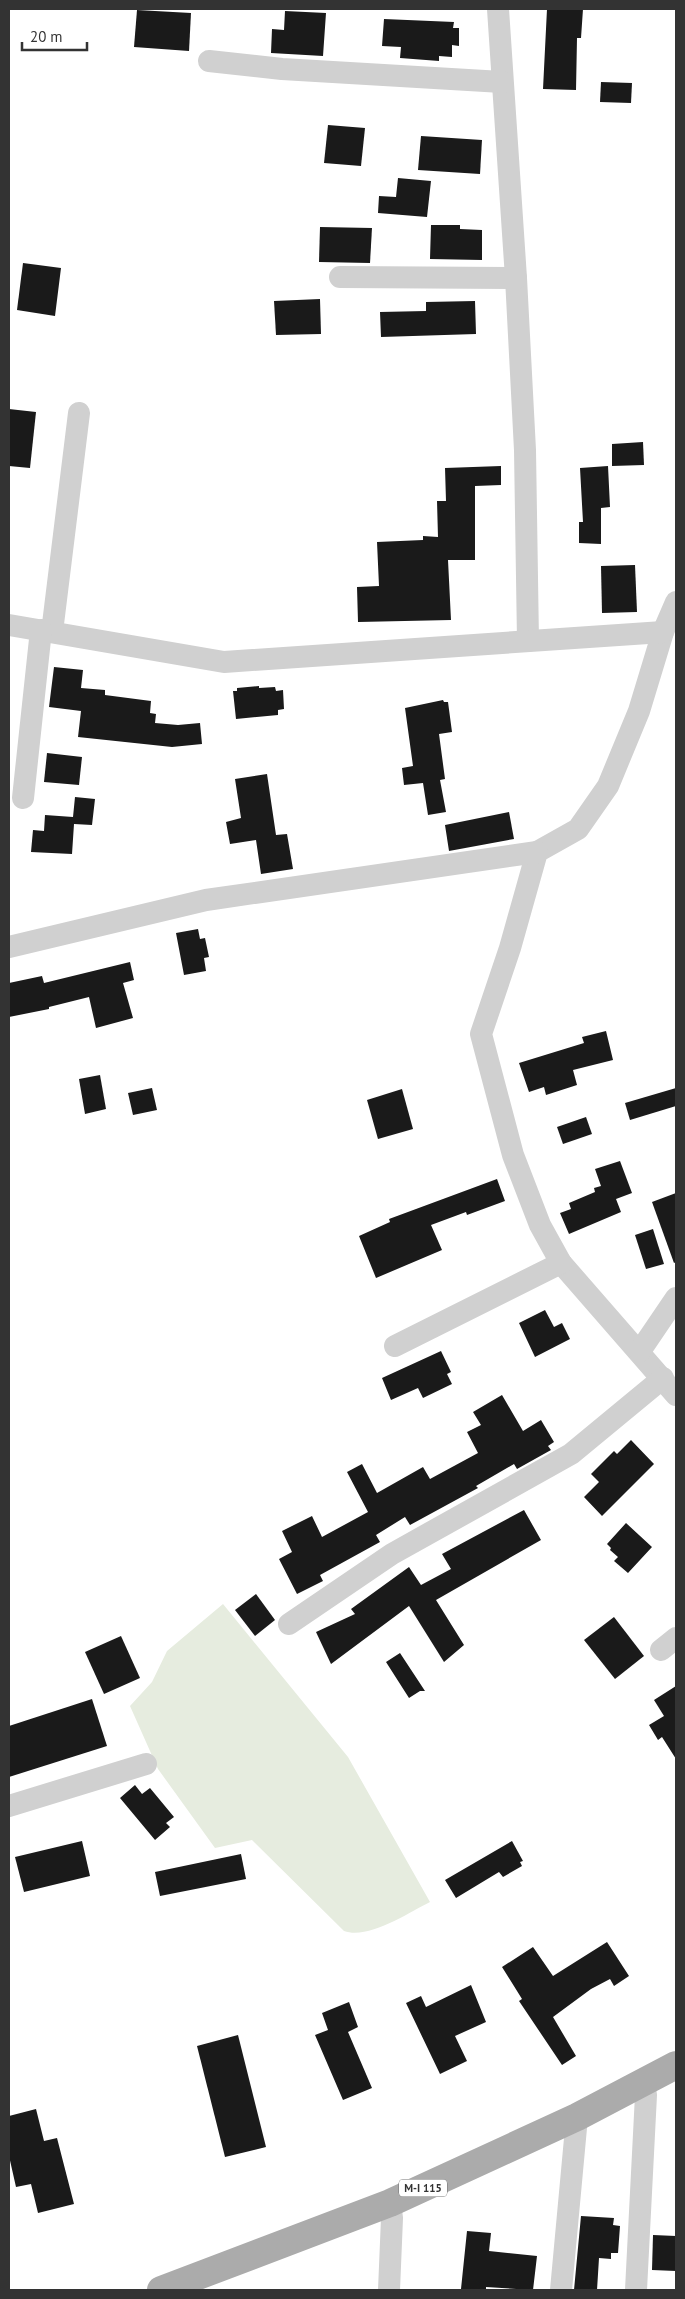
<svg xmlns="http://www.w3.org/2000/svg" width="685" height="2299" font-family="'PT Sans',sans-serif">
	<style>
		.green { fill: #e6ecdf }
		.building { fill: #1a1a1a }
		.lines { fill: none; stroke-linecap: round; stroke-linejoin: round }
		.minor { stroke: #d0d0d0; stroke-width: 22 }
		.major { stroke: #ababab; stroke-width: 28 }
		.labels { text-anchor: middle; stroke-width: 5; stroke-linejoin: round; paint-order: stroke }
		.shield { fill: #fff; stroke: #707070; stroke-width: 1 }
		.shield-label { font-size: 11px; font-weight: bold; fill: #333 }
	</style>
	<rect width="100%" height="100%" fill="#fff"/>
	<!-- green -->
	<path class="green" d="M 223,1604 L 348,1757 L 430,1902 C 408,1913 368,1940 344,1931 L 252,1840 L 215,1848 L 158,1769 L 130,1706 L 152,1682 L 167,1651 Z"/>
	<!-- building -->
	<g class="building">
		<polygon points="547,9 583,9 581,38 577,38 576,90 543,89"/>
		<polygon points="137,10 191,13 189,51 134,47"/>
		<polygon points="285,11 326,13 323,56 271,53 272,29 284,30"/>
		<polygon points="384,19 454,22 453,28 459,28 459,46 452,45 452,57 439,56 439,61 400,58 401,47 382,46"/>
		<polygon points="601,82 632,83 631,103 600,102"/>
		<polygon points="328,125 365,128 361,166 324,163"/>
		<polygon points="421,136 482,140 480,174 418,170"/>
		<polygon points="398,178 431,181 427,217 378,213 379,196 396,197"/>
		<polygon points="431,225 460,225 460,229 482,230 482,260 430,259"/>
		<polygon points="320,227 372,228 370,263 319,262"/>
		<polygon points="23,263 61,268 55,316 17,310"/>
		<polygon points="320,299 321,334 276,335 274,301"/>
		<polygon points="475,301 476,334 381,337 380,312 426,311 426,302"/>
		<polygon points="9,409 36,412 30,468 9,466"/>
		<polygon points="643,442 644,465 612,466 612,444"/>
		<polygon points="501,466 501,485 475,486 475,560 448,560 451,620 358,622 357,587 379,586 377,542 423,540 423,536 438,537 437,501 446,501 445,468"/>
		<polygon points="608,466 610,507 601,508 601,544 579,543 579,522 583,522 580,468"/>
		<polygon points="635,565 637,612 602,613 601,566"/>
		<polygon points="54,667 83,670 81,688 105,690 105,695 151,701 150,713 156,714 155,723 178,725 200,723 202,744 172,747 78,737 81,711 49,707"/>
		<polygon points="259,686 259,688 275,687 276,691 283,690 284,709 278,710 278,715 236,719 233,691 237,691 237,688"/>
		<polygon points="443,700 444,702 448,702 452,732 439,734 445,779 440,780 446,812 428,815 423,783 404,785 402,768 413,766 405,708"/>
		<polygon points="47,753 82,757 79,785 44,782"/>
		<polygon points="267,774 276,835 287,834 293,869 261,874 256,840 230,844 226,822 241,818 235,779"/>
		<polygon points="75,797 95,799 92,825 74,824 72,854 31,852 33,830 44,831 45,815 73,817"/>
		<polygon points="509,812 514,839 449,851 445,825"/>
		<polygon points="198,929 200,939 205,938 209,957 204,958 206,971 184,975 176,933"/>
		<polygon points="130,962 134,980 123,983 133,1018 96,1028 89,997 49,1007 49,1009 9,1017 9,983 42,976 44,983"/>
		<polygon points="606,1031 613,1060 573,1070 577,1085 546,1095 544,1087 529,1092 519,1063 584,1043 582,1037"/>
		<polygon points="100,1075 106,1109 85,1114 79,1079"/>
		<polygon points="152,1088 157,1110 133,1115 128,1093"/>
		<polygon points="676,1088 676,1106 630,1120 625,1103"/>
		<polygon points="402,1089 413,1129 378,1139 367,1100"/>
		<polygon points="586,1117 592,1134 563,1144 557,1127"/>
		<polygon points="620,1161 632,1193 616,1199 621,1212 569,1234 560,1213 571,1209 569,1203 595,1192 594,1188 601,1186 595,1169"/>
		<polygon points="497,1179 505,1201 467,1215 466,1212 431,1225 442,1250 376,1278 359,1236 390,1222 389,1219"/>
		<polygon points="676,1193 676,1262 674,1263 652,1202"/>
		<polygon points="653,1229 664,1264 646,1269 635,1235"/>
		<polygon points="545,1310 554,1327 562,1323 570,1339 535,1357 519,1323"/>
		<polygon points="441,1351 451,1372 447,1374 452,1384 423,1398 418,1388 391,1400 382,1378"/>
		<polygon points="502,1395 523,1431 541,1420 554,1442 548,1446 551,1450 517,1469 514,1464 476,1486 478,1488 410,1525 405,1517 376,1535 380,1542 320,1575 323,1581 297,1594 279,1559 292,1552 282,1531 312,1516 322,1537 368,1512 347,1472 362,1464 377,1493 423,1467 430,1479 478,1453 467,1432 481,1425 473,1412"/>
		<polygon points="631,1440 654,1464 602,1516 584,1497 599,1482 591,1474 614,1451 617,1454"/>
		<polygon points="524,1510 541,1540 436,1600 464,1645 444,1662 409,1606 331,1664 316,1632 355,1614 351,1609 409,1567 421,1585 451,1569 442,1554"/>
		<polygon points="626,1523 652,1547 628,1573 614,1561 618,1557 610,1550 611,1548 607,1544"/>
		<polygon points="256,1594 275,1620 255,1636 235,1610"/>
		<polygon points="614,1617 644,1656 615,1679 584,1640"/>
		<polygon points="121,1636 140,1678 104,1694 85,1652"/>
		<polygon points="400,1653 425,1691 420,1691 409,1698 386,1662"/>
		<polygon points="676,1686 676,1759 662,1737 658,1740 649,1725 664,1716 654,1700"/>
		<polygon points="92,1699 107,1746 9,1777 9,1726"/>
		<polygon points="135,1785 142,1794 150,1788 174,1817 166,1823 170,1827 155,1840 120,1798"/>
		<polygon points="82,1841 90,1876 24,1892 15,1857"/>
		<polygon points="512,1841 523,1861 520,1862 522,1866 503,1877 499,1872 456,1898 445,1880"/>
		<polygon points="241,1854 246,1879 160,1896 155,1872"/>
		<polygon points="607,1942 629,1976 614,1986 610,1979 591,1989 553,2017 576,2056 562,2065 519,2001 522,1999 502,1967 533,1947 553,1976"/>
		<polygon points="471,1985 486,2022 455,2036 467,2061 440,2074 406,2003 421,1996 426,2007"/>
		<polygon points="349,2002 358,2027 348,2032 372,2088 343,2100 315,2035 328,2030 322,2013"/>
		<polygon points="238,2035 266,2147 225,2157 197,2046"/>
		<polygon points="36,2109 44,2141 57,2138 74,2204 38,2213 31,2184 16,2187 9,2156 9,2116"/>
		<polygon points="581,2216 614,2218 613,2225 620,2226 618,2253 611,2253 611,2259 599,2258 597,2290 574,2290"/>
		<polygon points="467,2231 491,2233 489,2251 537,2256 533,2290 486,2287 486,2290 461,2289"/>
		<polygon points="653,2235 676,2236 676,2271 652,2270"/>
	</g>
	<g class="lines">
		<!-- minor -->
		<g class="minor">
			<polyline points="498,9 516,278 525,450 528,641"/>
			<polyline points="209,61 282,69 502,82"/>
			<polyline points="340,277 516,278"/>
			<polyline points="676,602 663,632 639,711 608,786 578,829 537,852 510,948 481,1034 513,1155 540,1225 561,1263 676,1395"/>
			<polyline points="9,625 224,662 663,632"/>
			<polyline points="52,632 79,413"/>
			<polyline points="23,798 41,630"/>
			<polyline points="9,947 206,900 537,852"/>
			<polyline points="395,1346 561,1263"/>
			<polyline points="640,1351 676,1298"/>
			<polyline points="289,1624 392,1554 571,1454 663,1378"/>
			<polyline points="661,1650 676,1638"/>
			<polyline points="9,1806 146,1764"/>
			<polyline points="389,2290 392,2218 390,2203"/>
			<polyline points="561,2290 577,2117"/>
			<polyline points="636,2290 646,2095 644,2083"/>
		</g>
		<!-- major -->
		<polyline class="major" points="161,2290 390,2203 577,2117 676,2065"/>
	</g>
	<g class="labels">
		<!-- shield labels -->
		<rect class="shield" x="399" y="2179.5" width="48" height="17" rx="4"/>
		<g class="shield-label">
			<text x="423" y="2192">M-I 115</text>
		</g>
	</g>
	<!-- border -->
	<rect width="685" height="2299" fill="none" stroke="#333333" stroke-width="20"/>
	<!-- scale -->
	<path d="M22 42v8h65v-8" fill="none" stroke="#333333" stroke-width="2.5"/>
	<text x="30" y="42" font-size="15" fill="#333333" stroke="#ffffff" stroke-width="4" paint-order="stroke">20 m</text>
</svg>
